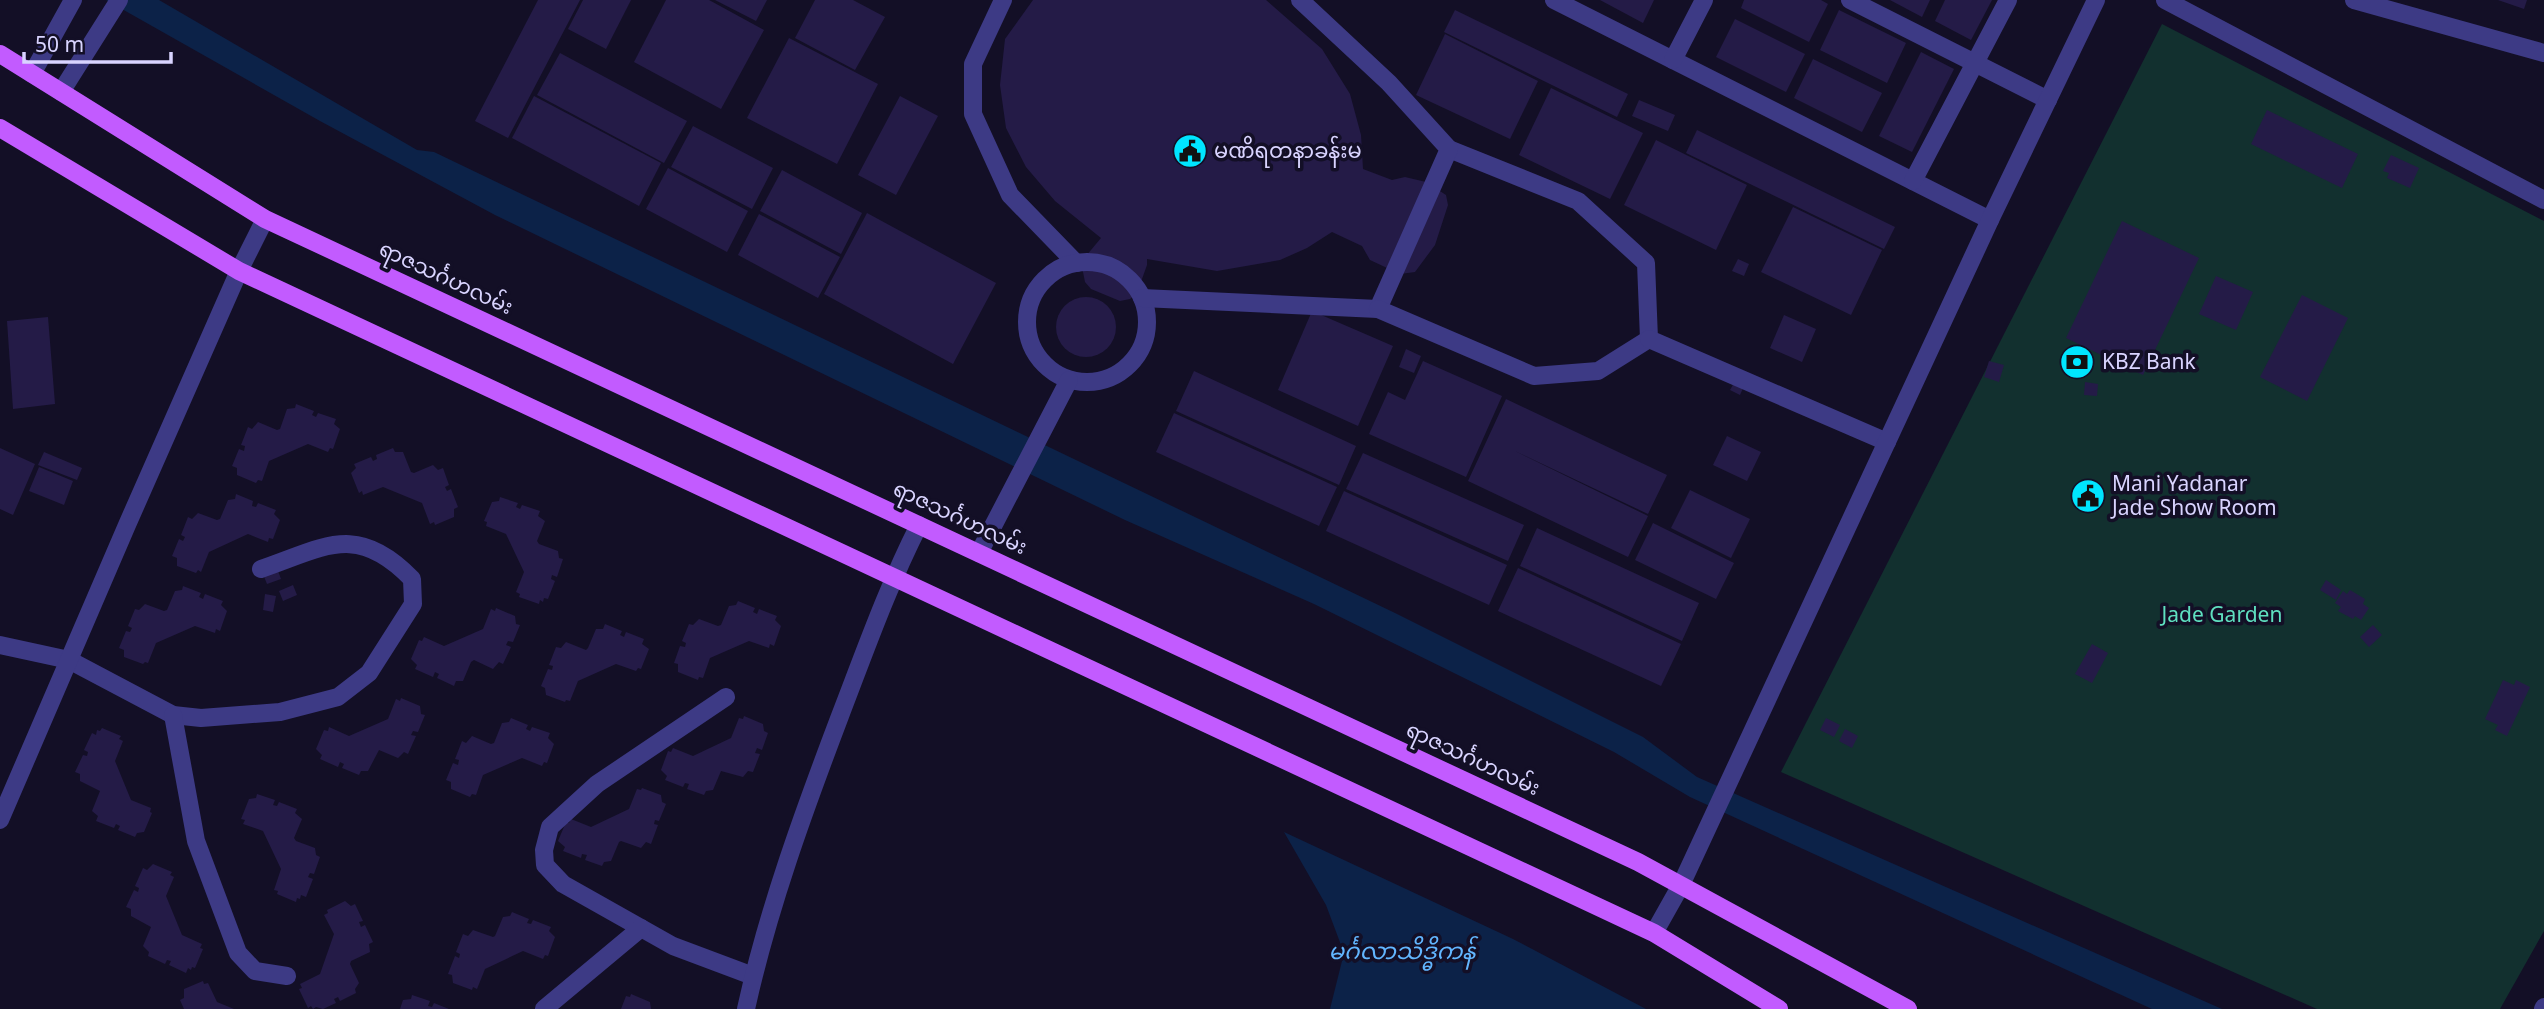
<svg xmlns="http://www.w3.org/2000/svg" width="2544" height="1009" font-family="'Noto Sans','Noto Sans Myanmar',sans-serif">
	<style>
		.green { fill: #12302f }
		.water { fill: #0c2248 }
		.building { fill: #241b47 }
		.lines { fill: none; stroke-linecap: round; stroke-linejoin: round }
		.minor { stroke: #3d3a85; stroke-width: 18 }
		.major { stroke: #c25bff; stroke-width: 18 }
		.labels { text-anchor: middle; stroke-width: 7; stroke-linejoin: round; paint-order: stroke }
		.poi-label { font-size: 21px; fill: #d9d4ff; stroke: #130f26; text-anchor: start }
		.street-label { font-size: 21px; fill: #d9d4ff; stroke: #130f26 }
		.park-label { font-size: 21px; fill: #5fe0c0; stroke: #130f26 }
		.water-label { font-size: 23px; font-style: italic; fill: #62b6ff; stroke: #130f26 }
	</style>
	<rect width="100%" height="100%" fill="#130f26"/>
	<!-- green -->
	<polygon class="green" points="2162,24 2544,221 2544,931 2500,1009 2317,1009 1781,772"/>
	<!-- water -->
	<g class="water">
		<polygon points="106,0 159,0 417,150 434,152 1395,613 1643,737 1697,777 2222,1009 2152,1009 1690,797 1614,752 1314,604 1125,520 495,215 320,121"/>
		<polygon points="1284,832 1513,939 1646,1009 1330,1009 1344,953 1326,905"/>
	</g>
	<!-- building -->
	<g class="building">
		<polygon points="538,0 580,0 508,138 475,121"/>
		<polygon points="583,0 631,0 606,49 568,29"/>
		<polygon points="666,0 709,0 764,30 721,109 634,62"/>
		<polygon points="715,0 767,0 756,21"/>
		<polygon points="815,0 853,0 885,17 855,70 795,38"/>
		<polygon points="1033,0 1266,0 1322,49 1350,94 1361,135 1363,169 1392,180 1405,177 1426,182 1446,195 1448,205 1435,245 1415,272 1400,274 1370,260 1362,246 1332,232 1307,248 1280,260 1217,271 1147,259 1147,265 1137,293 1130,299 1120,301 1091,289 1085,282 1082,267 1086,256 1101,238 1055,201 1026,167 1006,128 1000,85 1005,39"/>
		<polygon points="1600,0 1654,0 1643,23"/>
		<polygon points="1744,0 1821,0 1828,4 1809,42 1741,8"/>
		<polygon points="1890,0 1930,0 1922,17"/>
		<polygon points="1945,0 1992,0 1971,40 1935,21"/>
		<polygon points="2498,0 2527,0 2524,9"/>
		<polygon points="1455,10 1628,94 1617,117 1444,32"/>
		<polygon points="1839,10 1906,43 1887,83 1820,50"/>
		<polygon points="1735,19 1805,54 1786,92 1716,57"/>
		<polygon points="1445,34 1538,81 1510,139 1416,95"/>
		<polygon points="789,38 878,84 837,164 747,118"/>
		<polygon points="1921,52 1954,69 1912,152 1879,136"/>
		<polygon points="560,53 687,121 664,163 537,95"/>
		<polygon points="1813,59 1882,93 1862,132 1794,98"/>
		<polygon points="1551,88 1643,133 1610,199 1519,155"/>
		<polygon points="534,96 661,163 639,206 512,138"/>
		<polygon points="900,96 938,116 896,195 858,175"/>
		<polygon points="1639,100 1675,115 1668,131 1632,116"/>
		<polygon points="2267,110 2358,154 2342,188 2251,144"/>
		<polygon points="693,126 773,168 752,209 671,167"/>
		<polygon points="1697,130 1895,227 1884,249 1686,153"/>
		<polygon points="1656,140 1747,185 1716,250 1624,205"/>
		<polygon points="2391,155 2419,168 2410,188 2387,178 2389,173 2383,171"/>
		<polygon points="668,168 748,211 727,252 646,209"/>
		<polygon points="782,170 862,213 841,254 760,211"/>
		<polygon points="1793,207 1882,250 1851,315 1761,272"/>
		<polygon points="867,213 996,283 953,364 824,294"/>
		<polygon points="759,214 840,257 818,298 738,255"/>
		<polygon points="2122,221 2199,258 2143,375 2066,338"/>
		<polygon points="1738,259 1749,264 1744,276 1732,271"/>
		<polygon points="2216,276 2253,292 2236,330 2199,314"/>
		<polygon points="2302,295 2348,318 2307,401 2260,377"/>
		<circle cx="1086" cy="327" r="30"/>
		<polygon points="1312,311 1393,346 1358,426 1278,390"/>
		<polygon points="1784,315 1816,329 1802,362 1770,348"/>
		<polygon points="48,317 55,404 13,409 7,321"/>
		<polygon points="1406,349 1421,356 1414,373 1399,367"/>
		<polygon points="1423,361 1502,396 1466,477 1369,434 1388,392 1405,400"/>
		<polygon points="1989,361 2004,365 1999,382 1984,377"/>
		<polygon points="1194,371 1356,446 1339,485 1176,411"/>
		<polygon points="1735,381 1744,386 1740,395 1730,390"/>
		<polygon points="2085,382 2098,384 2097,396 2084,395"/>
		<polygon points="1506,399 1667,475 1648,514 1515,451 1648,516 1628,557 1468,481"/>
		<polygon points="296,404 314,411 312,415 316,417 318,413 336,419 334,424 340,429 333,449 330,448 328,452 308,444 269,461 262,481 258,480 256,483 237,475 237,468 232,466 239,449 244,451 245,446 241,445 248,427 252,429 258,422 277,430 280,429 287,409 295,408"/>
		<polygon points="1174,413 1337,487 1319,526 1156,452"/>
		<polygon points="1727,436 1761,452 1747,481 1713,465"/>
		<polygon points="0,448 35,464 13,515 0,509"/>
		<polygon points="393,448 395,452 403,452 411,472 414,473 433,465 438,470 443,468 449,485 445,487 447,491 451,489 458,507 454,509 454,517 435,525 434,522 430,524 422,503 383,487 363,495 362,491 359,493 351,473 356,468 354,464 371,457 373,461 377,459 376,455"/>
		<polygon points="44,452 82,468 77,480 38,465"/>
		<polygon points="1363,453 1524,525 1508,561 1346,489"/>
		<polygon points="39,467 73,481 64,505 29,491"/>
		<polygon points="1690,490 1750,519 1731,558 1671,528"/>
		<polygon points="1344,491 1507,565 1489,605 1326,531"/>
		<polygon points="236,494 253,501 252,506 256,507 258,503 276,510 274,514 280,520 273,539 269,538 268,542 248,534 209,552 201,572 198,570 196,573 177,566 177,558 172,556 179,539 183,541 185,537 181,535 188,517 192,519 198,513 217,520 220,519 228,500 235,499"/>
		<polygon points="500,497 518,503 516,507 520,509 522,505 540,511 538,516 545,521 537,541 539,544 558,551 559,558 563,559 557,577 552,575 551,579 555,581 548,599 544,598 543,602 540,600 539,604 519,597 520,594 516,592 524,572 506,534 486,526 487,522 484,521 492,502 499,501"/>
		<polygon points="1653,523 1734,563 1716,599 1635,560"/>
		<polygon points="1537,528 1699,603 1682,641 1520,566"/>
		<polygon points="277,568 281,579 267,584 263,574"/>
		<polygon points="1518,568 1681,644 1661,686 1498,611"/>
		<polygon points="2326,580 2341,590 2336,600 2320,590"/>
		<polygon points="293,585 297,595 283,601 279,591"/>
		<polygon points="183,586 201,593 199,597 203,599 205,594 223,601 221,605 227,611 220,631 216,629 215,633 195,626 156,643 148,663 145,662 143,664 124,657 124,650 119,648 126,631 130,632 132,628 128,626 135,609 139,610 145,604 164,611 167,610 175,591 182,590"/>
		<polygon points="2350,590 2365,599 2363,604 2369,608 2361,620 2355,616 2353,619 2338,611 2341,607 2335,603 2343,591 2347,594"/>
		<polygon points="265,594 276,596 273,612 263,610"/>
		<polygon points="738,601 755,608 753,612 757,614 759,609 777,616 775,620 781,626 774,646 770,644 769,648 749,641 710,658 703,678 699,677 698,680 678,672 678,664 674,663 680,646 685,647 686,643 682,641 689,624 693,625 699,619 718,626 721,625 729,606 736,605"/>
		<polygon points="496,608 515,616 516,624 520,625 513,642 508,641 506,645 511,647 503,664 499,662 493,669 474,660 471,662 463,681 456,681 454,686 437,678 439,674 435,672 433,677 415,669 417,665 411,659 419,640 422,641 424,637 444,646 483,629 491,609 495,611"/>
		<polygon points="605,624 622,631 620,635 624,637 626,632 644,639 642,644 649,649 641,669 638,668 636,671 616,664 578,681 570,701 566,700 565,702 546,695 545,688 541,686 548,669 552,670 553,666 549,665 556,647 561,648 566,642 586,650 588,648 596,629 603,629"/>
		<polygon points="2373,625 2382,635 2369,647 2360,637"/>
		<polygon points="2092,644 2108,653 2092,683 2075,674"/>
		<polygon points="2503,680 2514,685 2516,680 2530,687 2507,736 2495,730 2498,725 2485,719"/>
		<polygon points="401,698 420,706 421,714 425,715 418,732 413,731 411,735 416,736 408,754 404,752 398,758 379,750 368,771 361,771 359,775 342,768 344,764 340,762 338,767 320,759 322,755 316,749 324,730 328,731 329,727 349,736 388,719 396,699 400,701"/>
		<polygon points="744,716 763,724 764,731 768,733 762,750 757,748 755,753 760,754 753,772 748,771 743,777 721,771 713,790 706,791 704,795 687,789 689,784 685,783 683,787 665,780 667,776 661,770 668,751 671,752 673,748 693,756 731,738 739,718 743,719"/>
		<polygon points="511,718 528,725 526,729 530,731 532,727 550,733 548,738 554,744 547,763 544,762 542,766 522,758 483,775 476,795 472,794 470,797 451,789 451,782 446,780 453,763 458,765 459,760 455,759 462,741 466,743 472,736 491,744 494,743 502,723 509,722"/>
		<polygon points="1826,718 1840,725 1834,737 1820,730"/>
		<polygon points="102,728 121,736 119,739 123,741 115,761 131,800 151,808 150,812 152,813 144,832 137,833 135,837 118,830 120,826 116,824 114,828 96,821 98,816 92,811 100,791 80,781 80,774 75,772 83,755 87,756 88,752 84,750 92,733 96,735 97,730 100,731"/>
		<polygon points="1845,729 1858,736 1852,748 1839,741"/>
		<polygon points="642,788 661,795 662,802 666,804 659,821 655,820 654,824 658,825 651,844 646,842 641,848 621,841 619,842 611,861 604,862 602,866 585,860 587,855 582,854 581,858 563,851 565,847 558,841 566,822 569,823 571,819 591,827 629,809 637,789 641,790"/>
		<polygon points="257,794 275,800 273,805 277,806 279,802 297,809 295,813 302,819 294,838 296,841 315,848 316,855 320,857 314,874 310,873 308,877 313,879 306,897 301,895 300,899 297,898 296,902 277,894 278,891 274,890 281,869 263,831 243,824 245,820 241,819 249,799 256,798"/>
		<polygon points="153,864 172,872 170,875 174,877 166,896 182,935 202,944 200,948 203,949 195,968 192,967 191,970 188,968 186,973 169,965 171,961 167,960 165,964 148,956 149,952 143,946 151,927 131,916 131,909 126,907 134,890 138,892 139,888 135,886 143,868 147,870"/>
		<polygon points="345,901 351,906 355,904 363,921 359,922 361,927 365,925 373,942 369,944 370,952 351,961 350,964 359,983 355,989 356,993 340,1001 338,997 334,999 336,1003 323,1009 316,1007 313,1009 311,1006 308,1008 299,989 302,988 300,984 320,974 334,934 324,915 328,913 327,910"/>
		<polygon points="512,912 529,919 527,923 531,924 533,920 551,927 549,931 555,937 548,956 545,955 543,959 523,951 485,969 477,989 473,987 472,990 453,983 452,975 448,974 455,956 459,958 460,954 456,952 463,934 468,936 473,930 493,937 495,936 503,917 510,916"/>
		<polygon points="203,981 204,984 208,983 217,1002 234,1009 184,1009 180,1000 184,998 184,989"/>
		<polygon points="631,994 650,1002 651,1009 621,1009 626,996 630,997"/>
		<polygon points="412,995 430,1001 428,1006 432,1007 434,1003 449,1009 400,1009 403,1000 411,999"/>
	</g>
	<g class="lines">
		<!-- minor -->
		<g class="minor">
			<polyline points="1003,0 973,64 973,114 1010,195 1076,263"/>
			<polyline points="1554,0 1990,220"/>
			<polyline points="1850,0 2048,100"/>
			<polyline points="2165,0 2544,200"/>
			<polyline points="2354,0 2544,53"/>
			<polyline points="1673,60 1704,0"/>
			<polyline points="32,74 73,0"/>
			<polyline points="61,92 119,0"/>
			<polyline points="1449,149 1578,201 1646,263 1649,339"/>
			<polyline points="1913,181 2008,0"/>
			<circle cx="1087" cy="322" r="60"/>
			<polyline points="1142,298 1378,309 1449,149 1389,83 1300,0"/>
			<polyline points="1378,309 1534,376 1598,371 1649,339"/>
			<polyline points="1649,339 1887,442"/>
			<polyline points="979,553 1069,380"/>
			<path d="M 0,645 L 69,660 L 173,715 L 201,718 L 280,712 L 338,697 L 369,673 L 413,604 L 412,579 C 357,522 325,547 261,569"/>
			<polyline points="726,697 597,784 550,827 544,850 545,865 563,884 673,946 753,976"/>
			<polyline points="173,715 196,841 238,953 255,971 287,976"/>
			<polyline points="0,820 127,525 239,271 265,219"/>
			<polyline points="1654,933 1681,885 1990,220 2096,0"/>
			<polyline points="544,1009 641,928"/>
			<path d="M 746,1009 C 768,909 804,811 840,716 C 865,651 888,586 919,525"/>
			<polyline points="2543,1009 2544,1007"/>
		</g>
		<!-- major -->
		<g class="major">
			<polyline points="0,54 265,219 1638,862 1908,1009"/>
			<polyline points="0,128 239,271 1654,933 1779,1009"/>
		</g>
	</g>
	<!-- icons -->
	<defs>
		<g id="civic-disc" transform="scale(1.75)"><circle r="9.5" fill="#00e5ff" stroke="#130f26"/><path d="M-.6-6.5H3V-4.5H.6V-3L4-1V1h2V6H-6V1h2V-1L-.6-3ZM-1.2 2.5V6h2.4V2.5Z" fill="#111"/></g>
		<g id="bank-disc" transform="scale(1.75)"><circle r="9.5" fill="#00e5ff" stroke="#130f26"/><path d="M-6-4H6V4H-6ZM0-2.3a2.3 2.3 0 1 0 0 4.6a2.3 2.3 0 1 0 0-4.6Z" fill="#111"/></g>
	</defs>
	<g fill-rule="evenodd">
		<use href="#civic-disc" x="1190" y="151"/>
		<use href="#bank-disc" x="2077" y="362"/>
		<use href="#civic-disc" x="2088" y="496"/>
	</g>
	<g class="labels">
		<!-- poi labels -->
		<g class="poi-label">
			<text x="1214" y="158">မဏိရတနာခန်းမ</text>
			<text x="2102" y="369">KBZ Bank</text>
			<text x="2112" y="491">Mani Yadanar<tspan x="2112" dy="24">Jade Show Room</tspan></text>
		</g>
		<!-- street labels -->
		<g class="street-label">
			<text transform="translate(446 278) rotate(25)" y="7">ရာဇသင်္ဂဟလမ်း</text>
			<text transform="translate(960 518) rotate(25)" y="7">ရာဇသင်္ဂဟလမ်း</text>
			<text transform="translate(1473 759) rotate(25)" y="7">ရာဇသင်္ဂဟလမ်း</text>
		</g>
		<!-- park labels -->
		<g class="park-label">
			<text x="2222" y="622">Jade Garden</text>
		</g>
		<!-- water labels -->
		<g class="water-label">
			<text x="1402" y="959">မင်္ဂလာသိဒ္ဓိကန်</text>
		</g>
	</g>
	<!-- scale -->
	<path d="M24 52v10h147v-10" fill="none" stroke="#d9d4ff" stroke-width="3.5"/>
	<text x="35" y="52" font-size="21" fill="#d9d4ff" stroke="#130f26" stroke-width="5" paint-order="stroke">50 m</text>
</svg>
